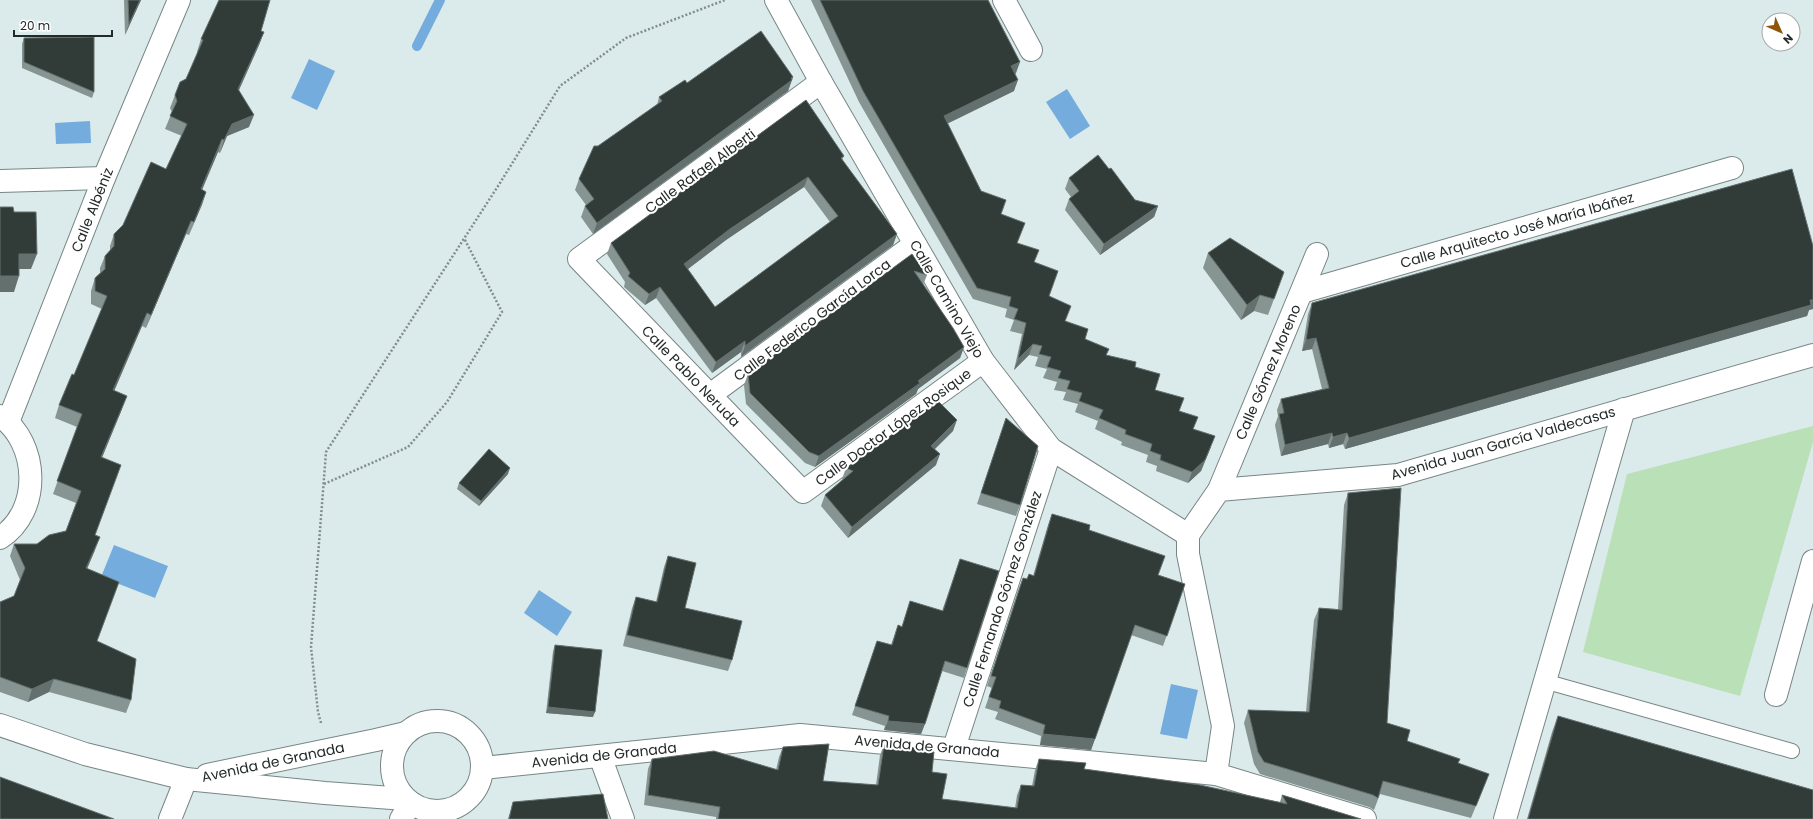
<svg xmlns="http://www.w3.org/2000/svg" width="1813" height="819" font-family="Poppins,sans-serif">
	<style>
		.green { fill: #bae0b7 }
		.water { fill: #74addd }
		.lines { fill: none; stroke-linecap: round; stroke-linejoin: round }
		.stream { stroke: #74addd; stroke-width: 10 }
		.lane-casing { stroke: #778685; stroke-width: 16 }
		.street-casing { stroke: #778685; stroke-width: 24 }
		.secondary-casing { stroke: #778685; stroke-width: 24 }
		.path { stroke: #828d8d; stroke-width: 2.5; stroke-dasharray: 2 2; stroke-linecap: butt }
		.lane { stroke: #fff; stroke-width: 14 }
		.street { stroke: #fff; stroke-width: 22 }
		.secondary { stroke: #fff; stroke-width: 22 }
		.wall { fill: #869492; fill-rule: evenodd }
		.shaded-wall { fill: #64706e }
		.building { fill: #313c38; stroke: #64706e; fill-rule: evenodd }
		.labels { text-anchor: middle; stroke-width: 4; stroke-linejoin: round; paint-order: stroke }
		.street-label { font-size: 14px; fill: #242a2a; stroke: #fff }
	</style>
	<rect width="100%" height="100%" fill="#dbebeb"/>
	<!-- green -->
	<polygon class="green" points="1813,426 1813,442 1740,696 1583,652 1627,474"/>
	<!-- water -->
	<g class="water">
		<polygon points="309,59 335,71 317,110 291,98"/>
		<polygon points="1067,89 1090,126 1070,139 1046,102"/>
		<polygon points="90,121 91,143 56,144 55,123"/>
		<polygon points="114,545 168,566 155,598 101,577"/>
		<polygon points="539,590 572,612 557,636 524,613"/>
		<polygon points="1171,684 1198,690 1187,739 1160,734"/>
	</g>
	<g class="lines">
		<!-- stream -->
		<polyline class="stream" points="417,46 440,0"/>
		<!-- lane casing -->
		<g class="lane-casing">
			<polyline id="lane" points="1544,681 1792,751"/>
		</g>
		<!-- street casing -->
		<g class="street-casing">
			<g id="street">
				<polyline points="1004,0 1031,50"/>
				<polyline points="821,82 579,259 803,492 983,361"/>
				<polyline points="0,181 104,178"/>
				<polyline points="1302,292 1732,168"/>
				<polyline points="710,395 915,244"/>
				<path d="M 0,416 C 39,443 42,511 0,538"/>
				<polyline points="8,422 104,178 179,0"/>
				<polyline points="1219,490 1317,254"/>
				<polyline points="1776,695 1813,561"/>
				<polyline points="954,748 1051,449"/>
				<polyline points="600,756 623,819"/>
				<polyline points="170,819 186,779"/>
				<polyline points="401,819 411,803"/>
			</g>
		</g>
		<!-- secondary casing -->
		<g class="secondary-casing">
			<g id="secondary">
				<polyline points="776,0 821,82 983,361 1051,449 1188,535"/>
				<circle cx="437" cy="766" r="45"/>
				<polyline points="0,725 85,754 186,779 325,793 405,799"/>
				<polyline points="483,768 800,735 1216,774 1365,819"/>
				<polyline points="1216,774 1223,726 1188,554 1188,535 1219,490 1398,475 1813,355"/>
				<polyline points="207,775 376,740 406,733"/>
				<polyline points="1505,819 1624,409"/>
			</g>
		</g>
		<!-- path -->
		<g class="path">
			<polyline points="324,484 408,447 447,402 502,312 464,238"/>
			<polyline points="321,723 318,712 311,647 326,452 500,183 560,86 626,38 725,0"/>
		</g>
		<!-- lane -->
		<use href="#lane" class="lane"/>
		<!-- street -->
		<use href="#street" class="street"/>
		<!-- secondary -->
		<use href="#secondary" class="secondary"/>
	</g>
	<!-- wall -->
	<g class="wall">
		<polygon points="124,0 141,0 125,35"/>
		<polygon points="811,0 988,0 1016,73 1015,74 1014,91 947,124 981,191 1001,214 1018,243 1035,262 1049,296 1065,321 1085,339 1107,355 1135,367 1155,390 1179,411 1193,430 1211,447 1201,471 1188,483 1156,471 1157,466 1146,462 1148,455 1121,445 1122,442 1095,429 1098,421 1075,412 1078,404 1063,400 1066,392 1054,390 1057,382 1043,378 1047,369 1035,366 1038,357 1029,355 1014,370 1022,334 1010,331 1014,320 1005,317 1007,309 973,299 859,102"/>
		<polygon points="261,31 264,32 259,45 239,90 249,127 227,136 220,153 218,152 202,189 206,192 189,235 186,234 146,328 142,326 114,391 122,409 102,457 95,535 95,550 87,568 97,641 131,700 126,713 49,692 28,702 0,692 0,602 14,596 20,580 10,556 14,544 37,544 66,531 76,503 53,494 77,427 55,418 59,405 74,375 102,309 91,304 91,291 95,278 100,273 100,268 105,256 110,251 110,246 114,234 123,225 166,169 182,136 165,129 172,112 170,108 180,82 186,79 198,53 197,52 201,39"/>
		<polygon points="24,38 94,92 92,98 22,68 22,44"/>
		<polygon points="793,77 788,91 593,234 581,217 585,206 586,205 575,190 579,179 598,146 657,105 659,97 687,83"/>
		<path d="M 844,156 L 842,160 L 897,234 L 893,245 L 741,357 L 741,352 L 712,373 L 656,298 L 645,305 L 624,287 L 625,282 L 607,254 L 611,243 ZM 804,187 L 830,222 L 715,307 L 688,269 L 726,240 Z"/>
		<polygon points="1109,169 1135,200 1158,206 1154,217 1100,255 1065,210 1069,199 1071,197 1065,189 1069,178"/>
		<polygon points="1813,246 1813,309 1809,310 1807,316 1377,440 1345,449 1343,444 1329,448 1328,444 1281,456 1275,425 1278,416 1277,410 1281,399 1322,389 1312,349 1302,351 1308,314 1312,303"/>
		<polygon points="1208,253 1284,272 1268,315 1254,311 1241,320 1203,268"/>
		<polygon points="912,254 927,275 923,285 964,347 960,358 918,389 916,394 815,467 805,463 746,404 744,385 748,374"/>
		<polygon points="1006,418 1020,505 1016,516 977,504"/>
		<polygon points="953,431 934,449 936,465 848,538 821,506 825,495 843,479 842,479 846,468"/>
		<polygon points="508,474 479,506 457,489 459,483"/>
		<polygon points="1348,493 1387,723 1407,741 1458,763 1489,774 1471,818 1380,794 1374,810 1369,807 1260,774 1254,764 1244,723 1248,710 1306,712 1314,620 1319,608 1338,609 1344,505"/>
		<polygon points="1052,514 1089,530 1158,575 1185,584 1163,646 1131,635 1091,750 1040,745 1041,736 995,719 998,712 985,708 992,688 987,686 1019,588 1023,578 1027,579 1033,576 1048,525"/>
		<polygon points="668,556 685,608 732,660 728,671 623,646 632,608 636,597 656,602 664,567"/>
		<polygon points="960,559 967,668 964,678 942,671 921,734 884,730 885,726 852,715 877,641 891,645 898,625 902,626 910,601 942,611"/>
		<polygon points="555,645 593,717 546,713 553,651"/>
		<polygon points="1558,716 1813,819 1527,819 1552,732"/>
		<polygon points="884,745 916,750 932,772 942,799 1015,808 1017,795 1021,785 1032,786 1035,770 1039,759 1084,769 1280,802 1282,795 1361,819 716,819 716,817 644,805 648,769 652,759 776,770 779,757 783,747 823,781 876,785 880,755"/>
		<polygon points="513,802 608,819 508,819"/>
	</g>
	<!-- shaded-wall -->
	<g class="shaded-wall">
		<polygon points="140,0 141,0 125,35 129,24"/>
		<polygon points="264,32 259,45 234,101 238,89"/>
		<polygon points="1020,62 1016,73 1007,78 1011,66"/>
		<polygon points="793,77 788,91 593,234 597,223"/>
		<polygon points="1018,80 1014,91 940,127 944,116"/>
		<polygon points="254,115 249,127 227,136 220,153 224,140 232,124"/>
		<polygon points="222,139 218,152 197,202 201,189"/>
		<polygon points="808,177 804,187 726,240 680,275 684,264 730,229"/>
		<polygon points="206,192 202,205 189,235 194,222"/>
		<polygon points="1158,206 1154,217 1100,255 1104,244"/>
		<polygon points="191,221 186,234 146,328 151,315"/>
		<polygon points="897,234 893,245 741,357 745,346"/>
		<polygon points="19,254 37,254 31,269 13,269"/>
		<polygon points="0,276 19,276 14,292 0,292"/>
		<polygon points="660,287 656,298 645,305 649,294"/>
		<polygon points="1260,295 1254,311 1241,320 1247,305"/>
		<polygon points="1813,300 1813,309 1809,310 1807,316 1377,440 1345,449 1349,438"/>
		<polygon points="147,313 142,326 109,403 113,390"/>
		<polygon points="1316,338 1312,349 1302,351 1306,340"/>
		<polygon points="745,341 741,352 712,373 716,362"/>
		<polygon points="1033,344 1029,355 1014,370 1018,359"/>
		<polygon points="964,347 960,358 918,389 916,394 815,467 819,456 918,381"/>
		<polygon points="127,396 122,409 97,470 101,457"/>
		<polygon points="957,420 953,431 927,457 931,446"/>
		<polygon points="1332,433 1328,444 1281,456 1285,445"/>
		<polygon points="1347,433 1343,444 1329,448 1333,437"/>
		<polygon points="1215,436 1201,471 1188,483 1192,472"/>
		<polygon points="940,454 936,465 848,538 852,527"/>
		<polygon points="510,468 508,474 479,506 481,501"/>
		<polygon points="100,537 95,550 82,581 86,568"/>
		<polygon points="54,679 49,692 28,702 32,689"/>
		<polygon points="548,707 595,712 593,717 546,713"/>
		<polygon points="888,721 925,724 921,734 884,730"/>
		<polygon points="1043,734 1095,739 1091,750 1040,745"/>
	</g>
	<!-- building -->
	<g class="building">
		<polygon points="128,0 140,0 129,24"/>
		<polygon points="219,0 270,0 261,31 264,32 238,89 254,115 232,124 224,140 222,139 201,189 206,192 194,222 191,221 151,315 147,313 113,390 127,396 101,457 121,465 95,535 100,537 86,568 119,582 97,641 136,659 131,700 54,679 32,689 0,677 0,602 14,596 25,568 14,544 37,544 49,535 66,531 81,491 57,481 82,414 59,405 72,374 74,375 107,296 95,291 95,278 105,269 105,256 114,246 114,234 123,225 151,162 166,169 187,124 170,116 177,101 175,95 180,82 186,79 203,40 201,39"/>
		<polygon points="820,0 988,0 1020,62 1011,66 1018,80 944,116 981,191 1006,200 1001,214 1025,223 1017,243 1039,250 1034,262 1058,271 1049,296 1071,306 1065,321 1088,329 1085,339 1109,349 1106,355 1136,362 1135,367 1160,374 1155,390 1184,398 1179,411 1198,417 1193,429 1215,436 1205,460 1192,472 1160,460 1161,455 1150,451 1152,444 1125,434 1126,430 1099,418 1103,410 1079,401 1082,393 1067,389 1070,381 1058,378 1061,371 1047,367 1051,357 1039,354 1042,346 1033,344 1018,359 1026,323 1014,319 1018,309 1009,306 1011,297 977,288 863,91"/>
		<polygon points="761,31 793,77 791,78 792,80 597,223 585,206 594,199 579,179 594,146 598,146 662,101 659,97 685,80 687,83"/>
		<polygon points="94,37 94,92 24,62 24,38"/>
		<path d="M 806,100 L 844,156 L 841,158 L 897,234 L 745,346 L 745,341 L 716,362 L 660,287 L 649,294 L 628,276 L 630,273 L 611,243 ZM 808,177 L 838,216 L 715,307 L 684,264 L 730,229 Z"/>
		<polygon points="1098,155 1109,169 1111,168 1135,200 1158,206 1104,244 1069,199 1079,191 1069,178"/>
		<polygon points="1792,169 1813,246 1813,300 1810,300 1811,305 1381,429 1349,438 1347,433 1333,437 1332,433 1285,445 1279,414 1284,413 1281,399 1329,388 1316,338 1306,340 1312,303"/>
		<polygon points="0,207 13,207 14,212 36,212 37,254 19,254 19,276 0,276"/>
		<polygon points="1230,238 1284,272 1274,299 1260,295 1247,305 1208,253"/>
		<polygon points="912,254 927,275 914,271 953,328 964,347 918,381 920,383 819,456 809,452 750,393 748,374"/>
		<polygon points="938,401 957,420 931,446 940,454 852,527 825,495 853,471 846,468"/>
		<polygon points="1006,418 1038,446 1020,505 981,493"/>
		<polygon points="489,449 510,468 481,501 459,483"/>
		<polygon points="1401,488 1387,723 1410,730 1407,741 1460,759 1458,763 1489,774 1476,806 1383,781 1378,798 1373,795 1264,762 1258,752 1248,710 1309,712 1319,608 1342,610 1348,493"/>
		<polygon points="1052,514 1090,525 1089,530 1165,556 1158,575 1185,584 1167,636 1135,625 1095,739 1043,734 1045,725 999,708 1001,701 989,697 996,677 991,676 1023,578 1027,579 1029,574 1034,576"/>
		<polygon points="668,556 696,563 685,608 742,621 732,660 627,635 636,597 657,602"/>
		<polygon points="960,559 999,571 967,668 945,661 925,724 888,721 889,716 855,706 877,641 892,645 898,625 902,627 910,601 943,611"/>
		<polygon points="555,645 602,650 595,712 548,707"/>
		<polygon points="1558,716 1813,790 1813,819 1528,819"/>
		<polygon points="829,744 823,781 878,785 884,745 917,748 916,750 934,752 932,772 947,774 942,799 1017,808 1021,785 1034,786 1039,759 1086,763 1084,769 1200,785 1287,804 1282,795 1361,819 718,819 720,807 648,795 652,759 714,751 778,770 783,747"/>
		<polygon points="0,777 114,819 0,819"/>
		<polygon points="603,794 608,819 509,819 513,802"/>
	</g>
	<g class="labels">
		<!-- street labels -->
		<g class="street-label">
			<text transform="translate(700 171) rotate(-36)" y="5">Calle Rafael Alberti</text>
			<text transform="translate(92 210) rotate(-68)" y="5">Calle Albéniz</text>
			<text transform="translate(1517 230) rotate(-16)" y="5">Calle Arquitecto José María Ibáñez</text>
			<text transform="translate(947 299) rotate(60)" y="5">Calle Camino Viejo</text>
			<text transform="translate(812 320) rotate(-37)" y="5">Calle Federico García Lorca</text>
			<text transform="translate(1268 372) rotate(-67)" y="5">Calle Gómez Moreno</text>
			<text transform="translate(691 376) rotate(46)" y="5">Calle Pablo Neruda</text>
			<text transform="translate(893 427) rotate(-36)" y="5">Calle Doctor López Rosique</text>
			<text transform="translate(1503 443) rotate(-16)" y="5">Avenida Juan García Valdecasas</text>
			<text transform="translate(1002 599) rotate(-72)" y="5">Calle Fernando Gómez González</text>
			<text transform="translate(927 746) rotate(5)" y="5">Avenida de Granada</text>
			<text transform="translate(604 755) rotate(-6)" y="5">Avenida de Granada</text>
			<text transform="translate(273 762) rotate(-12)" y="5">Avenida de Granada</text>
		</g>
	</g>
	<!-- north arrow -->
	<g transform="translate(1781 32) rotate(135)"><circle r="19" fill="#ffffff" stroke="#a7aaaa"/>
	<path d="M0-3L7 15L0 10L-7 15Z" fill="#8d560b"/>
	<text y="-6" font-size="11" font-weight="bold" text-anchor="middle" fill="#242a2a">N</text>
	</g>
	<!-- scale -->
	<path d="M14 30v6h98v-6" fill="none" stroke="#242a2a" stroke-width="2"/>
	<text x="20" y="30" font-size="12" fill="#242a2a" stroke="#ffffff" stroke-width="3" paint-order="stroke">20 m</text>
</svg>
